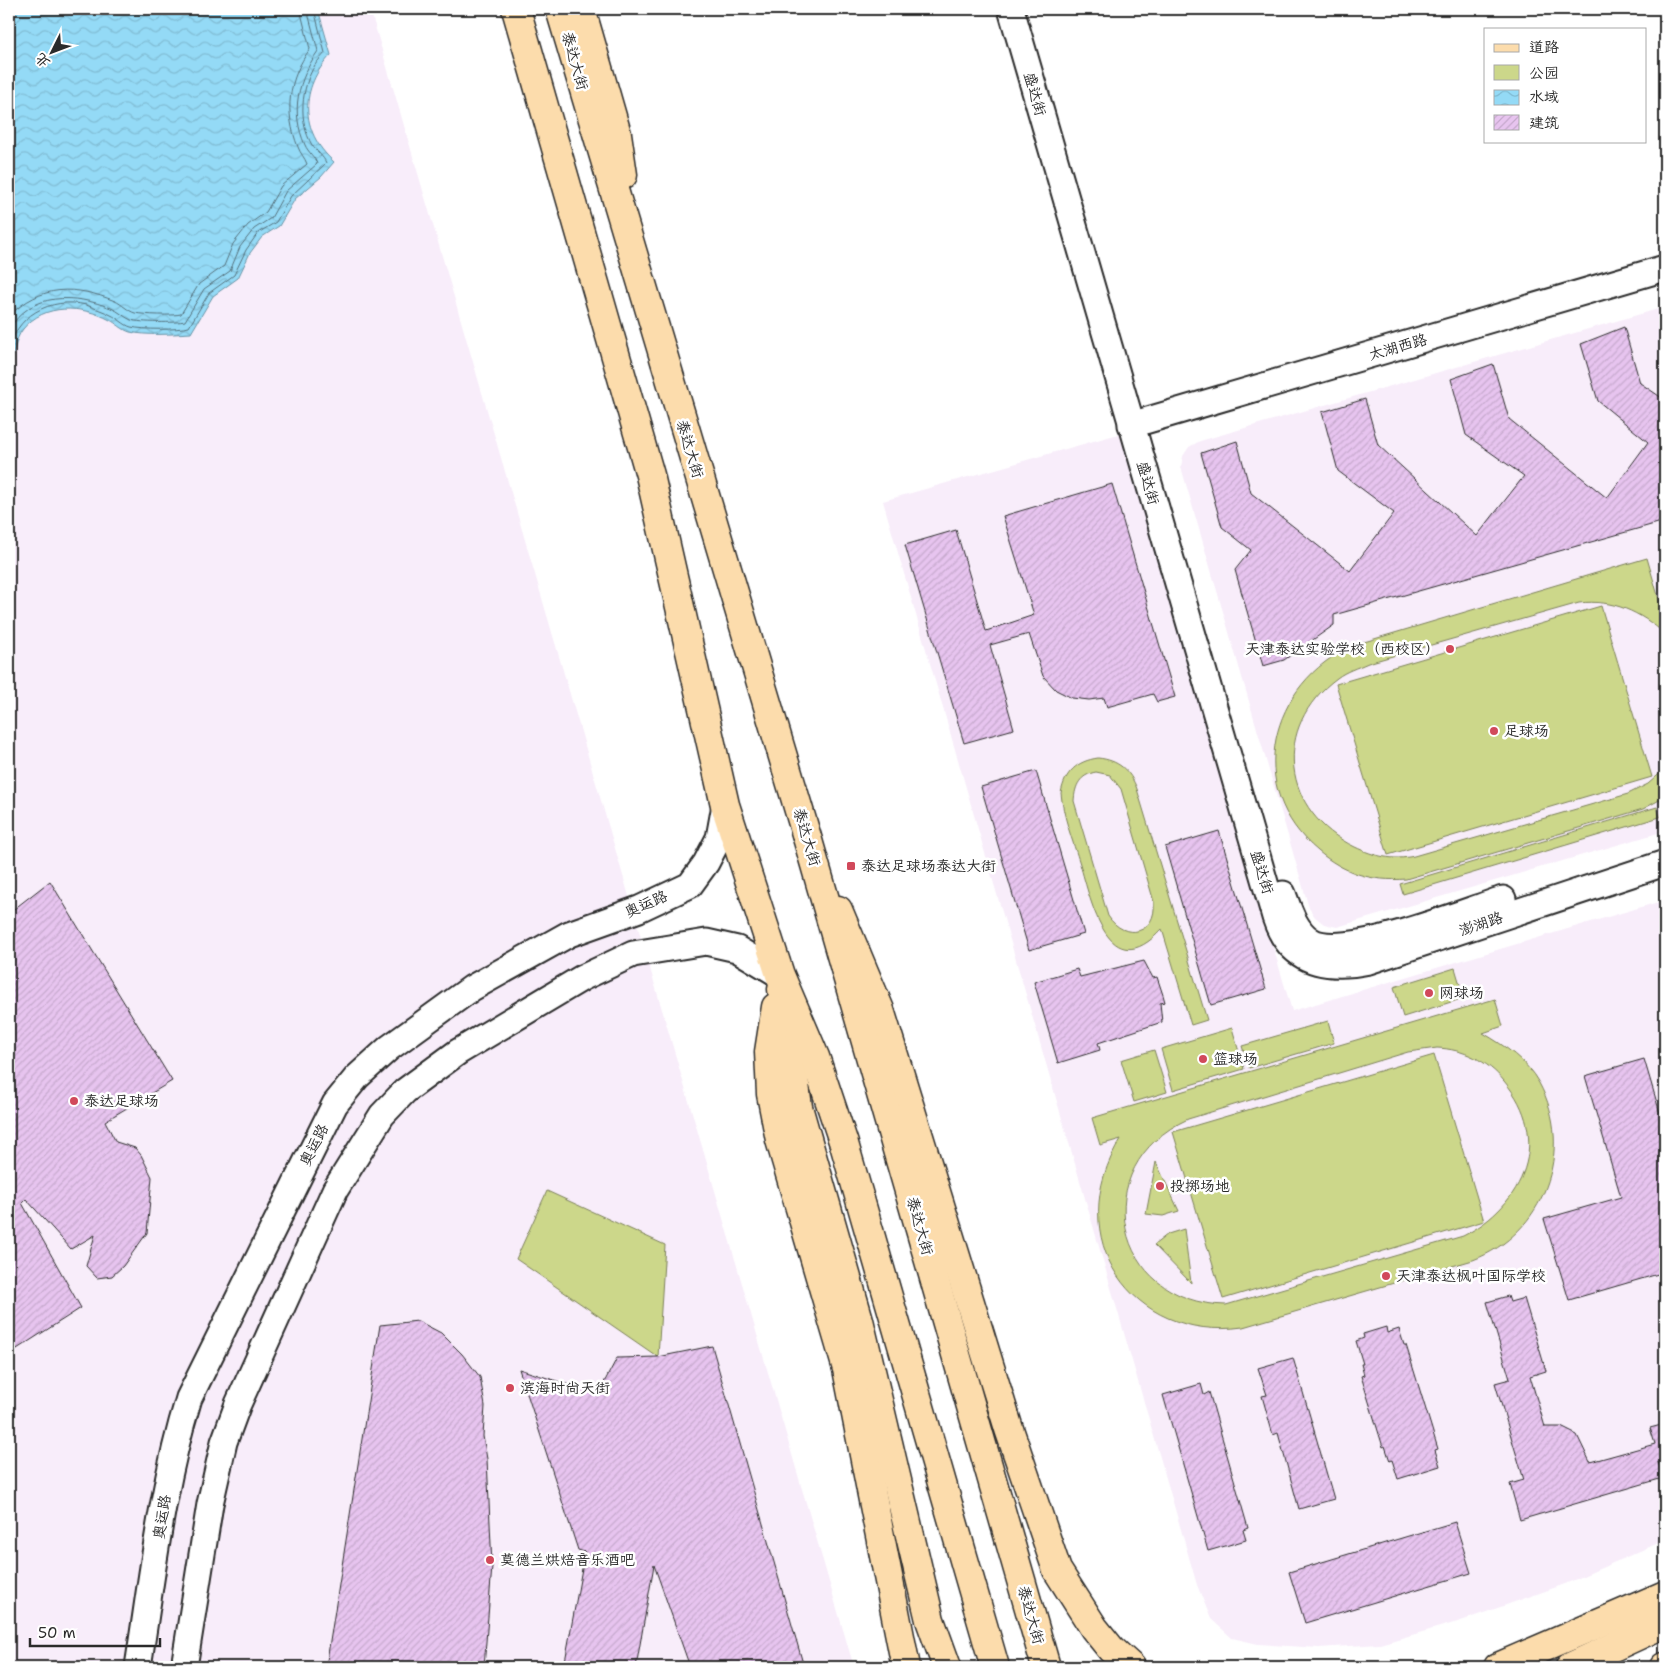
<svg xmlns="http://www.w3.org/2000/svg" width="1674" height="1676" font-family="'Shantell Sans','LXGW WenKai TC',sans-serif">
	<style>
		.built { fill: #f8edfa }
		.green { fill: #ccd78a; stroke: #7c815a; fill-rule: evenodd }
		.water { fill: url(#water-waves); stroke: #6a94a5 }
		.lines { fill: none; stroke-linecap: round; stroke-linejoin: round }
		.shore { stroke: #55717c; stroke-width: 1 }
		.building { fill: url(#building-hatch); stroke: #2b2b2b }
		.minor-casing { stroke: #2b2b2b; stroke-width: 29 }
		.major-casing { stroke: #2b2b2b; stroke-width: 31 }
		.highway-casing { stroke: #2b2b2b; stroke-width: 31 }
		.minor { stroke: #fff; stroke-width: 25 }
		.major { stroke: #fcdcac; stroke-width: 28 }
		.highway { stroke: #fcdcac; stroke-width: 28 }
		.poi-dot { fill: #d1495b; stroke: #fff; stroke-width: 2 }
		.labels { text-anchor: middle; stroke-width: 5; stroke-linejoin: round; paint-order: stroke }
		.street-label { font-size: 15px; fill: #2b2b2b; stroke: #fff }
		.poi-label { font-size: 15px; fill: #2b2b2b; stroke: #fff; text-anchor: start }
	</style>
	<defs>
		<pattern id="water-waves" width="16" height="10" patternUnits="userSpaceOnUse" patternTransform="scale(1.25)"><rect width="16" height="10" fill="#94daf6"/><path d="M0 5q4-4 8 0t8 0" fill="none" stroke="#80bbd3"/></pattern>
		<pattern id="building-hatch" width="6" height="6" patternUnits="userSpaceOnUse" patternTransform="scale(1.25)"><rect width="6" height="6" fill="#e7c4ef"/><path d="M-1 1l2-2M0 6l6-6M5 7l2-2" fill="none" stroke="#c6a9cd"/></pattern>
	</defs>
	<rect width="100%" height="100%" fill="#fff"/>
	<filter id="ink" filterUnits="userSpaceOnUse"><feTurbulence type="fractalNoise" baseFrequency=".02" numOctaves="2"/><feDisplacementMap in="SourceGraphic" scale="10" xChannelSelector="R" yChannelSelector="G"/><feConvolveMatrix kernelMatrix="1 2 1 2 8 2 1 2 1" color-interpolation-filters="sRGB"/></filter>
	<g filter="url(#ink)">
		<!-- built -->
		<g class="built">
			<polygon points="9,9 370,9 854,1667 9,1667"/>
			<polygon points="1665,307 1665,831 1337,927 1324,924 1315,917 1309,908 1181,467 1183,456 1189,447 1200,441"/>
			<polygon points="1122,433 1292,1011 1665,900 1665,1540 1565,1584 1461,1621 1380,1644 1319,1648 1258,1644 1232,1638 1211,1619 1197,1585 883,501"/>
		</g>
		<!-- green -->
		<g class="green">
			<path d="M 1647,558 L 1661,606 L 1665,609 L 1665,634 C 1640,612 1613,599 1579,603 L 1368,663 C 1357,668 1346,671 1337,678 C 1271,727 1282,812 1355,847 C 1374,856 1393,861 1414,856 L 1628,794 L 1648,784 L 1665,769 L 1665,797 L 1643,809 L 1406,879 C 1372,882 1344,873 1318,851 C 1243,789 1269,683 1354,645 Z"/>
			<polygon points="1601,606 1652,777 1388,855 1336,684"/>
			<path d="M 1098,758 C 1118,760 1130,770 1137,789 L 1207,1020 L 1191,1025 L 1162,929 C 1109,987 1091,902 1080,864 C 1073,841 1063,817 1061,793 C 1065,772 1077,761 1098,758 ZM 1096,772 L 1110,775 L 1121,789 L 1154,902 C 1157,934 1125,942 1108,916 L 1074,801 C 1075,785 1080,775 1096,772 Z"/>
			<polygon points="1657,807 1660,817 1403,894 1400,884"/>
			<polygon points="1455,968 1464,998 1403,1017 1394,987"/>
			<path d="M 1495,999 L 1503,1026 L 1483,1033 C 1505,1046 1526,1060 1539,1083 C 1576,1150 1543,1234 1473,1260 L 1243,1327 C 1131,1343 1060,1236 1121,1139 L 1100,1145 L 1092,1118 ZM 1437,1048 C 1463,1049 1488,1061 1504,1081 C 1553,1138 1524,1205 1463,1236 L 1226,1305 C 1113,1303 1085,1166 1188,1119 L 1408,1052 Z"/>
			<polygon points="1328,1021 1334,1043 1249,1068 1242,1046"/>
			<polygon points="1232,1028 1244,1069 1173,1090 1161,1049"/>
			<polygon points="1154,1050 1167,1092 1134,1102 1121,1060"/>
			<polygon points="1434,1055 1484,1221 1223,1299 1173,1132"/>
			<polygon points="1156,1162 1179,1211 1163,1216 1146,1214"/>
			<polygon points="547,1191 665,1245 658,1357 516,1259"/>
			<polygon points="1184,1229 1191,1283 1154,1245 1168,1234"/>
		</g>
		<!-- water -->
		<path class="water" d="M 9,9 L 318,9 L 331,55 C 300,87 299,131 334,162 L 321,177 L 295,199 L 279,226 L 262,237 L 250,253 L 238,278 L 213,296 L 191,333 C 174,334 146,336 130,332 C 123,330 116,323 110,320 C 82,305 44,303 23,329 C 14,340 16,353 9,364 Z"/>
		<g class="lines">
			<!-- shore -->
			<g class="shore">
				<path d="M 9,316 C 41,284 75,285 115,301 C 122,304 128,311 135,313 C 144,315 173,316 181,314 L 199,284 L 224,266 L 233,244 L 248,225 L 266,212 L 281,186 L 307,164 C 305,158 300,153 298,147 C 284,112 288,79 310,49 L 300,9"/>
				<path d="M 9,330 C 30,291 75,294 111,308 C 119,311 124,317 131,320 C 140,323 176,323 185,321 L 204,289 L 230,271 L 240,247 L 254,229 L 271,218 L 286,191 L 317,164 C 315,157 308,152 305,145 C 290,111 298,80 318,51 L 307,9"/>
				<path d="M 9,353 C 13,316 51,296 86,305 C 94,308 104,311 111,315 C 118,318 124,325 131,327 C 143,330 177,330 189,327 L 209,293 L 234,275 L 246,250 L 258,233 L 276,222 L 291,196 L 326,163 C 324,157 316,151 312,145 C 298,121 301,88 315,65 C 318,60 322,57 325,53 L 314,9"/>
			</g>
		</g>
		<!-- building -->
		<g class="building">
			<polygon points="1624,327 1640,383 1665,400 1665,521 1334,615 1334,625 1284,660 1263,666 1235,570 1251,550 1222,527 1201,453 1237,441 1251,493 1350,571 1394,513 1338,471 1322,412 1365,399 1378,445 1477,536 1524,476 1466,435 1451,379 1493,364 1509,419 1607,498 1648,442 1598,401 1581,344"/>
			<polygon points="1112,484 1175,697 1157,702 1153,694 1107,707 1104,698 1089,700 1072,698 1056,690 1043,676 1029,634 990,645 1014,729 964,743 905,545 956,530 986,631 1034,615 1003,516"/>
			<polygon points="1036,771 1084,934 1029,950 981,787"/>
			<polygon points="1219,831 1266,989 1211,1005 1165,847"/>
			<polygon points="50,881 172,1081 105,1121 116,1142 135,1148 141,1155 152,1177 147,1233 123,1266 112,1276 97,1278 86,1266 95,1235 71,1249 26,1199 22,1203 81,1308 9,1354 9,913"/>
			<polygon points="1144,961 1153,978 1157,977 1163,995 1165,1002 1160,1003 1162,1022 1098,1043 1100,1050 1058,1063 1034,982 1077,969 1080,977"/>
			<polygon points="1644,1059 1665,1130 1665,1272 1569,1300 1544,1219 1621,1197 1585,1076"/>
			<polygon points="1508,1296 1510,1302 1524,1298 1546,1371 1530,1376 1545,1427 1561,1427 1577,1435 1590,1462 1655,1444 1650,1428 1665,1424 1665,1466 1662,1467 1658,1462 1663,1478 1520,1520 1510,1484 1524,1480 1495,1383 1510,1379 1487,1302"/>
			<polygon points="418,1321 441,1333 462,1354 480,1377 485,1406 483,1436 487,1459 492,1566 484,1667 326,1667 380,1325"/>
			<polygon points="1386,1327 1387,1333 1399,1329 1404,1345 1406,1345 1438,1449 1435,1450 1440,1466 1398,1479 1392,1460 1390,1461 1385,1446 1383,1447 1361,1376 1364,1375 1361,1364 1363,1364 1356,1341 1364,1338 1363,1334"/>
			<polygon points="712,1346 804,1667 690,1667 654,1565 636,1667 564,1667 585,1552 578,1550 519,1369 598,1394 617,1358 658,1357"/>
			<polygon points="1293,1358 1334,1499 1299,1509 1278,1433 1273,1435 1262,1396 1267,1395 1258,1368"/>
			<polygon points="1201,1384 1204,1395 1209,1392 1248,1528 1243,1530 1246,1540 1208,1551 1163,1395"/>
			<polygon points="1455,1522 1471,1573 1305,1623 1289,1572"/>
		</g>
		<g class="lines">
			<!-- minor casing -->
			<g class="minor-casing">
				<g id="minor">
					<path d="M 1011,9 L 1275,917 C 1290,963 1325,970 1369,961 L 1665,863"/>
					<polyline points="1131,425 1665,268"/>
					<path d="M 1283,894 C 1289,910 1295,930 1310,940 C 1341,962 1465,911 1503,899"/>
					<path d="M 138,1667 C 152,1577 162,1485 189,1398 L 335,1104 L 357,1077 L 389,1048 L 472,988 L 569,934 L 639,909 L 690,885 L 706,863 L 719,838 L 725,805"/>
					<polyline points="184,1667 210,1504 224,1442 238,1404 335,1190 382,1115 405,1091 458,1052 582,978 633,954 706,942 737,949 780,975"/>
				</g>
			</g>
			<!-- major casing -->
			<g class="major-casing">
				<g id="major">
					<polyline points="838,910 880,1010 1009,1429 1057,1570 1094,1628 1111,1649 1131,1667"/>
					<polyline points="782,989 798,1107 859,1320 930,1620 947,1667"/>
					<polyline points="776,1007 769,1052 771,1094 780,1140 847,1369 906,1667"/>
					<polyline points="1498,1667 1665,1595"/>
					<polyline points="1570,1667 1665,1623"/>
					<polyline points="1664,1667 1665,1667"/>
				</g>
			</g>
			<!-- highway casing -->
			<g class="highway-casing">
				<g id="highway">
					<polyline points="516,9 650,475 725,805 780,975 815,1057 844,1144 995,1667"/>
					<polyline points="560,9 809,844 1046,1667"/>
					<polyline points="581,9 617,134 623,175"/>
				</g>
			</g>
			<!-- minor -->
			<use href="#minor" class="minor"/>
			<!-- major -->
			<use href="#major" class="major"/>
			<!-- highway -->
			<use href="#highway" class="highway"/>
		</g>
	</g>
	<!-- markers -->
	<g class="poi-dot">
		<circle cx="1450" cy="649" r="5"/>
		<circle cx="1494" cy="731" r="5"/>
		<rect x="846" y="861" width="10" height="10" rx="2.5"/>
		<circle cx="1429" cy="993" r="5"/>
		<circle cx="1203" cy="1059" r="5"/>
		<circle cx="74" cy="1101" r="5"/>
		<circle cx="1160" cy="1186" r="5"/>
		<circle cx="1386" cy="1276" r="5"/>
		<circle cx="510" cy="1388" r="5"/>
		<circle cx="490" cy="1560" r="5"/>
	</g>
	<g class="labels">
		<!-- street labels -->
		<g class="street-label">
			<text transform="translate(575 61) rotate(74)" y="5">泰达大街</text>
			<text transform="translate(1035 94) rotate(74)" y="5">盛达街</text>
			<text transform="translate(1398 347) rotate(-16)" y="5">太湖西路</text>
			<text transform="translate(690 449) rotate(73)" y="5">泰达大街</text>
			<text transform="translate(1148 483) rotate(74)" y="5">盛达街</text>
			<text transform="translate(807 837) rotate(73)" y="5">泰达大街</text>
			<text transform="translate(1262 872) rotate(73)" y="5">盛达街</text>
			<text transform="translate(646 904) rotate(-24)" y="5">奥运路</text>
			<text transform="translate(1481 924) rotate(-19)" y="5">澎湖路</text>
			<text transform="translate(314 1145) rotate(-63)" y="5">奥运路</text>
			<text transform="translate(920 1226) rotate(74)" y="5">泰达大街</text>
			<text transform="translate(162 1517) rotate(-81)" y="5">奥运路</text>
			<text transform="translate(1031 1615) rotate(74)" y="5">泰达大街</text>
		</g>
		<!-- poi labels -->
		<g class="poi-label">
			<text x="1440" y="654" text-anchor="end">天津泰达实验学校（西校区）</text>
			<text x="1504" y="736">足球场</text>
			<text x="861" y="871">泰达足球场泰达大街</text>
			<text x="1439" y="998">网球场</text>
			<text x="1213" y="1064">篮球场</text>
			<text x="84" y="1106">泰达足球场</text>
			<text x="1170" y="1191">投掷场地</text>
			<text x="1396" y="1281">天津泰达枫叶国际学校</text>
			<text x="520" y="1393">滨海时尚天街</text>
			<text x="500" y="1565">莫德兰烘焙音乐酒吧</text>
		</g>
	</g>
	<!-- margin -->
	<rect width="1674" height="1676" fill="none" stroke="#fff" stroke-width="30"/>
	<rect x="15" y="15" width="1644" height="1646" fill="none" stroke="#2b2b2b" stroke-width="2" filter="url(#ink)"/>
	<!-- legend -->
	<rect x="1484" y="28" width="162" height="115" fill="#ffffff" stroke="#aaaaaa"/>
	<rect x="1494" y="44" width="25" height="8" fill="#fcdcac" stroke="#aaaaaa"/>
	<text x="1529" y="52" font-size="15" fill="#2b2b2b">道路</text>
	<rect x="1494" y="65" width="25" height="15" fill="#ccd78a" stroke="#aaaaaa"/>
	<text x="1529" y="78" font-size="15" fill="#2b2b2b">公园</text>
	<rect x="1494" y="90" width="25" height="15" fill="url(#water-waves)" stroke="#aaaaaa"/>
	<text x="1529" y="102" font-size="15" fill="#2b2b2b">水域</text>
	<rect x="1494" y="115" width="25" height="15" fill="url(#building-hatch)" stroke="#aaaaaa"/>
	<text x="1529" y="128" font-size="15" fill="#2b2b2b">建筑</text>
	<!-- north arrow -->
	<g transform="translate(52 52) rotate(228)" stroke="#ffffff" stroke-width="4" paint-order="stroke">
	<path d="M0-4L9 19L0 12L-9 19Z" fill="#2b2b2b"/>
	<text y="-8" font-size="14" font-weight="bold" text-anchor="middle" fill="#2b2b2b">北</text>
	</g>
	<!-- scale -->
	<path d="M30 1638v8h130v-8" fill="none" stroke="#2b2b2b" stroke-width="2.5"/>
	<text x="38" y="1638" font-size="15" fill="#2b2b2b" stroke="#ffffff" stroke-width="4" paint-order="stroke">50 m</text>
</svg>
